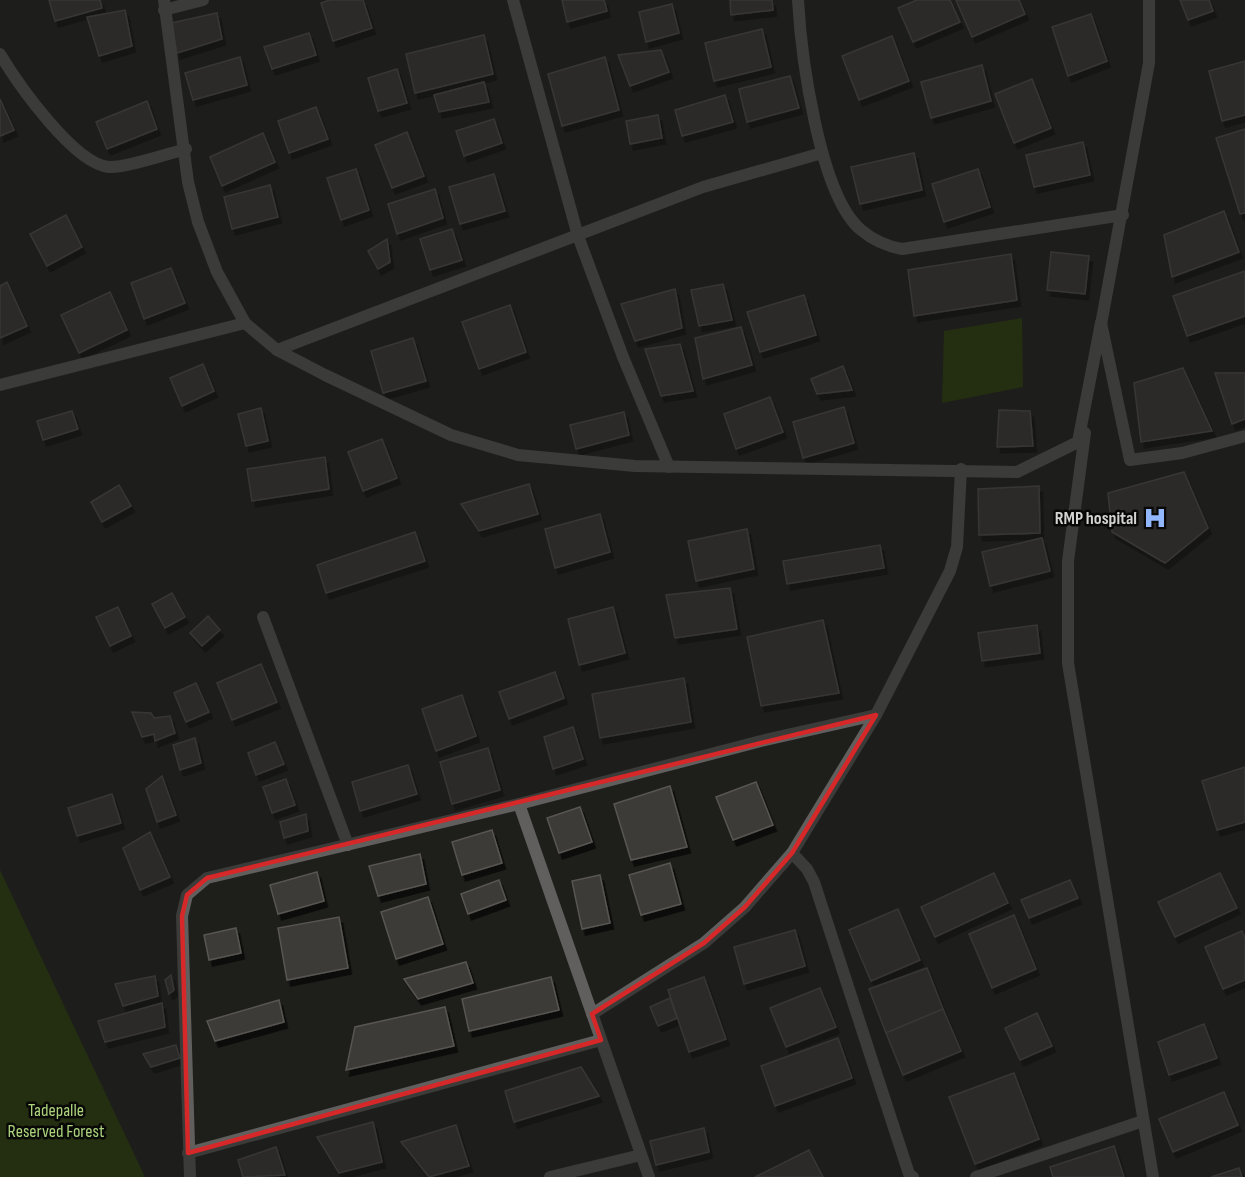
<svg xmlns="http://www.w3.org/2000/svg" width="1245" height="1177" font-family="'Sofia Sans Condensed',sans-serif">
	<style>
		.green { fill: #2d4306 }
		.building { fill: #3c3a37; stroke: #585552; stroke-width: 1.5; filter: url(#shadow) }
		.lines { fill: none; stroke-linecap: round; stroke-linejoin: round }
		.minor { stroke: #615f5e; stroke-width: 12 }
		.marked { fill: none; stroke: #d62828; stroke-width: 4.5; stroke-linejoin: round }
		.labels { text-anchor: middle; stroke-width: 5; stroke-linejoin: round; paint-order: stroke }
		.poi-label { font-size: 18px; font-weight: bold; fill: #d3d3d1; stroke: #080807; text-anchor: end }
		.park-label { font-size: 18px; fill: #acd37b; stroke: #080807 }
	</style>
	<defs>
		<filter id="shadow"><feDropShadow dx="3.5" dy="6" stdDeviation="0" flood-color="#0009"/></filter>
	</defs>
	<rect width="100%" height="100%" fill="#1e1e1b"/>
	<!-- green -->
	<g class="green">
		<polygon points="1022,318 1023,387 942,403 944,331"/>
		<polygon points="0,870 145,1177 0,1177"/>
	</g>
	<!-- building -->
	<g class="building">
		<polygon points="49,0 100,0 102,8 55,21"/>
		<polygon points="330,0 363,0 372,28 333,41 321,3"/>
		<polygon points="562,0 604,0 607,11 567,22"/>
		<polygon points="730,0 772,0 773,10 731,15"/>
		<polygon points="917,0 950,0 960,22 913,42 898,8"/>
		<polygon points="956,0 1019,0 1025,14 972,37"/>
		<polygon points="1180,0 1209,0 1213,11 1188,20"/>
		<polygon points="672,4 679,33 646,42 639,12"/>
		<polygon points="125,10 132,46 99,56 87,17"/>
		<polygon points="217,13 222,39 177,53 171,23"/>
		<polygon points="1091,14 1107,61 1068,76 1052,27"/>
		<polygon points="762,29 771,67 714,81 705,43"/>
		<polygon points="309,33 316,55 272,69 264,47"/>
		<polygon points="484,35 493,74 415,93 406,54"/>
		<polygon points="892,36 909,81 859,100 842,56"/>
		<polygon points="661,50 669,72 630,86 618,55"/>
		<polygon points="240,57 247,85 193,100 185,73"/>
		<polygon points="605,57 619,110 562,126 548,74"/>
		<polygon points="1245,61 1245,115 1222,121 1209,71"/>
		<polygon points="982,65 991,101 931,118 921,82"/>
		<polygon points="397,69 407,103 378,111 368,78"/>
		<polygon points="790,76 799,108 747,122 739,89"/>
		<polygon points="1032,79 1051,128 1014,143 995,94"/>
		<polygon points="484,82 489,102 439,112 434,95"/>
		<polygon points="725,95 733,122 682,136 675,110"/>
		<polygon points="0,99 14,130 0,136"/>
		<polygon points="147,101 157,129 107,149 96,122"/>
		<polygon points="316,107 328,139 289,153 278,121"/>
		<polygon points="658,115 662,138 630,144 626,121"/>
		<polygon points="494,119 502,143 464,156 456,131"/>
		<polygon points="1245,129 1245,213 1240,214 1216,138"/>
		<polygon points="407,132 424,176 392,188 375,145"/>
		<polygon points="263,133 275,162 222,186 210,157"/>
		<polygon points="1083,142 1090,175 1034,187 1026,155"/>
		<polygon points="914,153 922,190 860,204 851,167"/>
		<polygon points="356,169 369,210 341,220 327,178"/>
		<polygon points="978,169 990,207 944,222 932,184"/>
		<polygon points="494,174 505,211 460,224 449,187"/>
		<polygon points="270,185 278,217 232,229 224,197"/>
		<polygon points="435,189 443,218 397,234 388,204"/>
		<polygon points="1224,211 1239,252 1172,277 1164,235"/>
		<polygon points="66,215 82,247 47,266 30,234"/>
		<polygon points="452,229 462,260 430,270 420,239"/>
		<polygon points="387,239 390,262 378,269 368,251"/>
		<polygon points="1051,252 1089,256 1085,294 1047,290"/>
		<polygon points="1011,254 1017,300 914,316 908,270"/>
		<polygon points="171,268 185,303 144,319 131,283"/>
		<polygon points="1245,271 1245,316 1187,336 1173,296"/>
		<polygon points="7,282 27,326 0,338 0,286"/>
		<polygon points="723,284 732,320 699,326 691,290"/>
		<polygon points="675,289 682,328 635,341 621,304"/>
		<polygon points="110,292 127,330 79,353 61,315"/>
		<polygon points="804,295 816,335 760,352 747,312"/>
		<polygon points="510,305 526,352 479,369 462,322"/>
		<polygon points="741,327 752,365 703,379 695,338"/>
		<polygon points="413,338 426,381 383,393 371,351"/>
		<polygon points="680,344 693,391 661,396 645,349"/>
		<polygon points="203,364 214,391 182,406 170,378"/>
		<polygon points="843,366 852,390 817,394 811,379"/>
		<polygon points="1183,368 1212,431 1141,442 1134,383"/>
		<polygon points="1215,373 1245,373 1245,419 1232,424"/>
		<polygon points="770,397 783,432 736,449 724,414"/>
		<polygon points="844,407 854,443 803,458 793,422"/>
		<polygon points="261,408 268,441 246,446 238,414"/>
		<polygon points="999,410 1030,411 1033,446 997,447"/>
		<polygon points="72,411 78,429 43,440 37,421"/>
		<polygon points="624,412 629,435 576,449 570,425"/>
		<polygon points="382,439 397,478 363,491 348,452"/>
		<polygon points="325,457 329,489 252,501 247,469"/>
		<polygon points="1184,472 1208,528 1165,563 1112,532 1108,493"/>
		<polygon points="529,484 538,514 479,531 461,504"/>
		<polygon points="119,485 131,506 102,522 91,502"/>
		<polygon points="1039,486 1040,533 979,535 978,489"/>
		<polygon points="600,514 610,552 555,568 545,529"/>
		<polygon points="747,529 754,569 696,581 688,541"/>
		<polygon points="415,532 425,561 326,593 317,565"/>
		<polygon points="1042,538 1050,571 990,586 982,552"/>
		<polygon points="880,545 884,568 787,584 783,561"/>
		<polygon points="730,588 737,629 675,638 666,595"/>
		<polygon points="172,593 185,617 165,628 152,604"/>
		<polygon points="118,607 131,636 110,646 96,617"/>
		<polygon points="613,607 625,653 579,665 568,619"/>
		<polygon points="208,616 220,630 202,646 190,633"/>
		<polygon points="823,620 839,693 761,706 747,637"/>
		<polygon points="1037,625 1040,653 982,661 978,633"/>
		<polygon points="261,664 277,702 232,720 217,683"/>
		<polygon points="555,672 564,698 509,719 499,692"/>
		<polygon points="684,678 691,722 600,738 592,694"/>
		<polygon points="196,683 209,712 186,722 174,693"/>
		<polygon points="462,695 476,736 436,751 422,709"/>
		<polygon points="132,712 151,713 154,718 170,716 175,733 155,741 154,734 142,737"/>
		<polygon points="573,727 583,759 553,769 544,737"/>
		<polygon points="195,738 201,763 180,770 173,745"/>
		<polygon points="275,742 284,764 256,775 248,753"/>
		<polygon points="488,748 500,790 452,804 440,762"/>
		<polygon points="408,765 417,794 360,811 352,782"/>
		<polygon points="1245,767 1245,822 1217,830 1202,781"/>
		<polygon points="162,776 176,815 157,822 146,789"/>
		<polygon points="286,779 295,805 272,813 263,787"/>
		<polygon points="756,782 773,825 733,840 716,797"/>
		<polygon points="670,786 687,847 631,860 614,804"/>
		<polygon points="112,794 121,823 77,836 68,808"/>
		<polygon points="580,807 592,842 559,853 547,818"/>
		<polygon points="306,814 308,831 284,838 280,822"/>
		<polygon points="492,830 502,863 462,875 452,842"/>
		<polygon points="150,832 170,877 140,890 123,848"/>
		<polygon points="420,854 426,884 378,896 369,866"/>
		<polygon points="670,863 681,904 641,915 629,875"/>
		<polygon points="317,872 324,901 278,914 270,885"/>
		<polygon points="994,873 1008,903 935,937 921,907"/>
		<polygon points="1220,873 1237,908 1175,937 1158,902"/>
		<polygon points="600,875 610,923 582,929 572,881"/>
		<polygon points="499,880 506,900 468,914 461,894"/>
		<polygon points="1070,880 1078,898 1029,918 1021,900"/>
		<polygon points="428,897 443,944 396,959 381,912"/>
		<polygon points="898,909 920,960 871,981 849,930"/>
		<polygon points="1014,915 1036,969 992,988 969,934"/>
		<polygon points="339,917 348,968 287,980 278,928"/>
		<polygon points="236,928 241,953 209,960 204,935"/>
		<polygon points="795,930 805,966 744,984 734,947"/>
		<polygon points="1242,931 1245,938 1245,980 1223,989 1205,947"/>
		<polygon points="466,962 473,983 418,999 404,979"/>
		<polygon points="927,968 943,1009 886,1033 869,989"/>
		<polygon points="171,975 174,990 169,994 165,980"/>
		<polygon points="155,976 158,996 123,1006 115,984"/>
		<polygon points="551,977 559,1010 469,1031 462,999"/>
		<polygon points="704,977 726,1039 689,1052 668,990"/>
		<polygon points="820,988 836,1027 786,1047 770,1008"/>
		<polygon points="670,998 677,1018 658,1026 650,1007"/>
		<polygon points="279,1000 284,1022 215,1041 207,1021"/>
		<polygon points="162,1003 165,1027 105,1042 98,1021"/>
		<polygon points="445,1007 454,1046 346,1070 355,1027"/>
		<polygon points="943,1009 961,1051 903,1075 886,1033"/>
		<polygon points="1037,1013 1052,1046 1020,1060 1005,1028"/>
		<polygon points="1204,1024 1217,1058 1169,1075 1158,1042"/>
		<polygon points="838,1038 852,1078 775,1106 761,1066"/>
		<polygon points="176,1045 180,1058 151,1067 143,1054"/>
		<polygon points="581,1067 599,1096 514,1122 505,1091"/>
		<polygon points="1014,1073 1039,1139 975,1164 949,1097"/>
		<polygon points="1224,1092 1238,1125 1173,1152 1159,1119"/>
		<polygon points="373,1122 382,1162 339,1173 317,1137"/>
		<polygon points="456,1125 469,1166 429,1177 401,1142"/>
		<polygon points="704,1128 709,1152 656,1165 650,1141"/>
		<polygon points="1114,1146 1124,1177 1053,1177 1050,1167"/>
		<polygon points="276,1147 285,1175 243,1177 238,1160"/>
		<polygon points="809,1150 823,1177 755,1177"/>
		<polygon points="1239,1168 1242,1177 1211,1177"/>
	</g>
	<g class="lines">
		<!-- minor -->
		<g class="minor">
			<polyline points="164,0 188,182 198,222 217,272 245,323 277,350 325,375 451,435 518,455 635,466 1017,472 1078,442 1101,323 1130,460 1182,453 1245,436"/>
			<polyline points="513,0 578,236 623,357 669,467"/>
			<path d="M 798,0 C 801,54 819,195 861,230 C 874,241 886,246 902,249 L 1123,215"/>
			<polyline points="164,10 203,0"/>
			<path d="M 0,54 C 18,84 74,164 109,167 C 126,168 167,154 186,149"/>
			<polyline points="1100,330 1149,63 1149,0"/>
			<polyline points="277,350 703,187 822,153"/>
			<polyline points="0,385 245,323"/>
			<polyline points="1085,433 1068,561 1068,663 1153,1177"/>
			<polyline points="263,617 348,845"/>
			<polyline points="519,804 649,1177"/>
			<polyline points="792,853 807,869 814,882 909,1174 913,1177"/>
			<polyline points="592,1014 704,943 745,907 792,853 876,715 950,571 957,547 961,469"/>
			<polyline points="188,1153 601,1040"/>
			<polyline points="190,1177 182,916 187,895 207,878 519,804 761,741 876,715"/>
			<polyline points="550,1177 641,1155"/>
			<polyline points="976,1177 1143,1121"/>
		</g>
	</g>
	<!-- marked area -->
	<path d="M0 0H1245V1177H0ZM 876,715 L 792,853 L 745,907 L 704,943 L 592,1014 L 601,1040 L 188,1153 L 182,916 L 187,895 L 207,878 Z" fill="#1e1e1b" fill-opacity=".55" fill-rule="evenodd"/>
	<path class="marked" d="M 876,715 L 792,853 L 745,907 L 704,943 L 592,1014 L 601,1040 L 188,1153 L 182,916 L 187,895 L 207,878 Z"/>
	<!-- icons -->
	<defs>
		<g id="hospital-bare" transform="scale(1.8)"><path d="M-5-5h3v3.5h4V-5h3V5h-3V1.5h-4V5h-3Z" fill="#93b7fd" stroke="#080807" stroke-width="2.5" paint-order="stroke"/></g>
	</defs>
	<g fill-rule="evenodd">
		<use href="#hospital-bare" x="1155" y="518"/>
	</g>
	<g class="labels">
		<!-- poi labels -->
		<g class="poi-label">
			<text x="1137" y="524">RMP hospital</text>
		</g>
		<!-- park labels -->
		<g class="park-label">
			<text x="56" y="1116">Tadepalle<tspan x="56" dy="21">Reserved Forest</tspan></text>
		</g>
	</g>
</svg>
